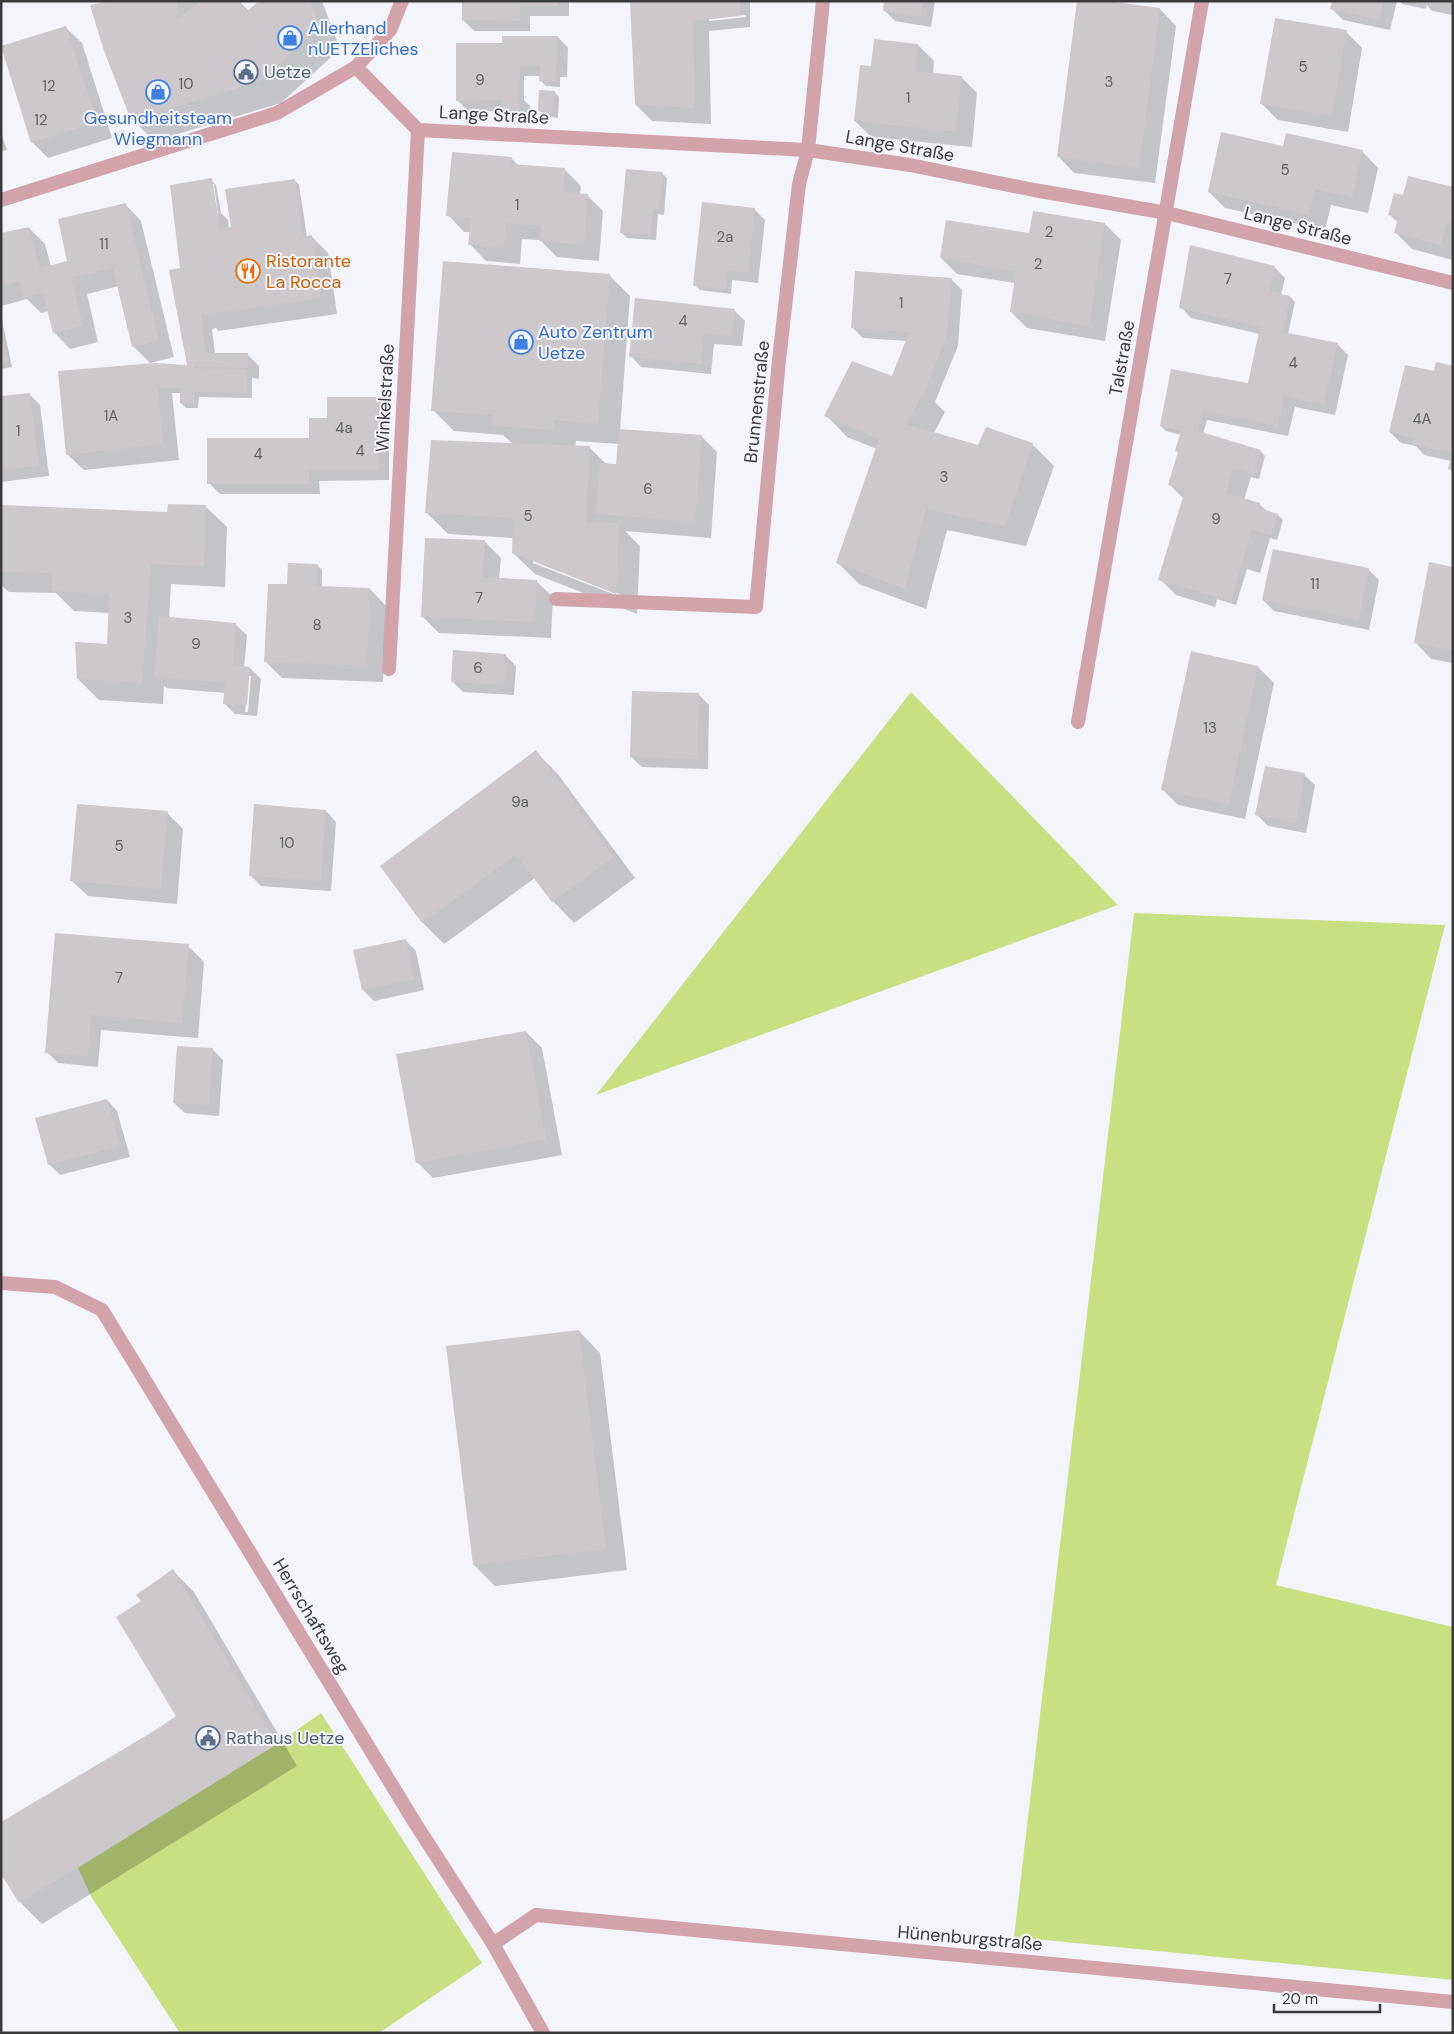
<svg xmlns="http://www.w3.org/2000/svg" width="1454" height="2034" font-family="'DM Sans',sans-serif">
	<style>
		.green { fill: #c9e082 }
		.shadow { fill: #0003; fill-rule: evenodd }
		.building { fill: #cdc8cc }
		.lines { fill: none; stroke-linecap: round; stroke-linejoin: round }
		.minor { stroke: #d3a3ac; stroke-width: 14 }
		.tertiary { stroke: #d3a3ac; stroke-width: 14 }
		.labels { text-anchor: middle; stroke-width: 4; stroke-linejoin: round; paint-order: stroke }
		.number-label { font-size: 15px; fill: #5f5e61 }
		.shop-label { font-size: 18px; fill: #366cbe; stroke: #f3f5fb; text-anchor: start }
		.service-label { font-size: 18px; fill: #4e5e75; stroke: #f3f5fb; text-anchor: start }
		.street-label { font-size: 18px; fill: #3a3a3d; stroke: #f3f5fb }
		.food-label { font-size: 18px; fill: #c56008; stroke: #f3f5fb; text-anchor: start }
	</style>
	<rect width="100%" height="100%" fill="#f3f5fb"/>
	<!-- green -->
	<g class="green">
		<polygon points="911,692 1118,905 596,1095"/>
		<polygon points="1134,913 1445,925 1276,1585 1453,1627 1453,1980 1014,1937"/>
		<polygon points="321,1713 482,1963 379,2033 180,2033 92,1898 78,1868 277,1744"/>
	</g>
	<!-- shadow -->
	<g class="shadow">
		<polygon points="117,1 201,1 201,3 239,1 249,11 260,1 322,1 340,49 281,103 154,141 132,119"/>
		<polygon points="463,1 569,1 569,16 530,16 530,31 474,31 463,20"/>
		<path d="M 631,1 L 750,1 L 750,27 L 709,31 L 711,124 L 652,121 L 636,105 ZM 746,15 L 746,17 L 709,21 L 709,18 Z"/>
		<polygon points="886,1 935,1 931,27 895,21 884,10"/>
		<polygon points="1333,1 1397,1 1390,30 1343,20 1332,9"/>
		<polygon points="1400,1 1453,1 1453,15 1432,11 1427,5 1426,9 1402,4"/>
		<polygon points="1160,9 1176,26 1155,183 1074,173 1058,156"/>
		<polygon points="65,27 82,43 112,138 48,158 32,142"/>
		<polygon points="1346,32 1362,48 1348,132 1278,120 1261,103"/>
		<polygon points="558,37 568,48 567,77 560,77 560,87 546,86 541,81 541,76 524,76 524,100 530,106 529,120 515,118 508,111 468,111 457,100 503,44"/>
		<polygon points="918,45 934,61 933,74 961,77 977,93 972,147 871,137 855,121 872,68"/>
		<polygon points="554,92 559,97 558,118 545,116 540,111"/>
		<polygon points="1,132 7,150 1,151"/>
		<polygon points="1284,147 1362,151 1378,168 1368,213 1331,205 1325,230 1225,208 1209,192"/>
		<polygon points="511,158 519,166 565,170 581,186 580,195 587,195 603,211 599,261 557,257 540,240 522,239 520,264 486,261 470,244 471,232 464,232 448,215"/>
		<polygon points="662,173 667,178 664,215 658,214 656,240 627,238 622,233"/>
		<path d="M 211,180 L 216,185 L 221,213 L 228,220 L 229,229 L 232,228 L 294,180 L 299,185 L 307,237 L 312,237 L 328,253 L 337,314 L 218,331 L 216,328 L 212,329 L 215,354 L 248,355 L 259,366 L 259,379 L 252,378 L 252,398 L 199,397 L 198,408 L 186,408 L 181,403 L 181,393 L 172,393 L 179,460 L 84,470 L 67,454 L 59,373 L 191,367 L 182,269 L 174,216 L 177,216 ZM 211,184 L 214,184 L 218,214 L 216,215 Z"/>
		<polygon points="1453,189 1453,260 1412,249 1396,233 1399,221 1395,220 1390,215 1404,197"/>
		<polygon points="125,204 141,221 174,357 150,363 134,347 119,286 87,294 98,342 70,349 54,332 49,311 41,313 27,299 1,306 1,235 29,228 45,244 51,267 68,262"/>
		<polygon points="754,209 765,220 758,283 732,280 731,294 700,290 695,285"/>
		<polygon points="1105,224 1121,240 1105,341 1027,328 1011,312 1015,283 957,274 941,258 1030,235"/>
		<polygon points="1274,267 1285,278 1281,295 1290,297 1295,302 1288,334 1337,344 1348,355 1335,415 1295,407 1288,436 1207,420 1203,434 1260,451 1265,456 1259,479 1251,477 1244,500 1259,504 1268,512 1278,515 1283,520 1277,540 1270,538 1260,573 1247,569 1236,605 1217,599 1215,607 1176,595 1160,579 1184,499 1170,485 1179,454 1176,451 1181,435 1166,431 1161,426 1249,386 1260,334 1191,318 1181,307"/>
		<path d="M 609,275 L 630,296 L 620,430 L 701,436 L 717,452 L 711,538 L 625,531 L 640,546 L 637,614 L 535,574 L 513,553 L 514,538 L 448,534 L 427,513 L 513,444 L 503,435 L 454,431 L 433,410 ZM 576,441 L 619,444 L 617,466 L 607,465 L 590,448 L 575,447 ZM 533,560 L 622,595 L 621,597 L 533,563 Z"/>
		<polygon points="951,279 962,290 958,346 935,402 945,412 934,433 979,446 1032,444 1054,466 1026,546 947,530 926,609 859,584 837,562 877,449 847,437 826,415 898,381 907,341 863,338 852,327"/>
		<polygon points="734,310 745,321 742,346 714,344 711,374 641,367 631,356"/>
		<polygon points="1,316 12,367 1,369"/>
		<polygon points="1453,367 1453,472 1449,469 1451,461 1424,455 1416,446 1401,443 1390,432 1435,372"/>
		<polygon points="29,394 40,405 49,476 1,482 1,397"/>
		<polygon points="378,398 389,409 389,480 319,481 320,494 220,494 209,483 311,439 328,419"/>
		<path d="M 1,506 L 169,513 L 205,506 L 227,527 L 225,587 L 171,584 L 169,619 L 236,625 L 247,635 L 244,668 L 250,668 L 261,679 L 257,716 L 235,714 L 224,703 L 225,693 L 166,688 L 164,686 L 163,704 L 99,700 L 78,679 L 108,645 L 110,613 L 74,611 L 56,593 L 9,592 L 1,585 ZM 248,676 L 251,676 L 248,712 L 245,712 Z"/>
		<polygon points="484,541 501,558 499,579 536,581 553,597 551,638 439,633 423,617"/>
		<polygon points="317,565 322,570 322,587 370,589 386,606 383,682 282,678 265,661 291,586"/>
		<polygon points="1453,568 1453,663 1431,659 1415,642"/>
		<polygon points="1368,569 1379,580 1369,630 1274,611 1263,600"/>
		<polygon points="1192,652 1258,667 1274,683 1245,819 1178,805 1162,789"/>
		<polygon points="505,655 516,666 514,695 463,692 452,681"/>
		<polygon points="698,694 709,705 708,769 642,767 631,757"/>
		<polygon points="536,752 557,773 635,878 574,923 553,901 535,878 444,944 423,923 381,866"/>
		<polygon points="1304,775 1315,785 1306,833 1268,826 1257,815"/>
		<polygon points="326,811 336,822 331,891 261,886 250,875"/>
		<polygon points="167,813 183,829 177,904 88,896 71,880"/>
		<polygon points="56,935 188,946 204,962 198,1038 101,1030 98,1067 58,1063 47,1052"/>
		<polygon points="405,940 416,951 424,990 374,1001 363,990 355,950"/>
		<polygon points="526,1032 542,1048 562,1155 433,1178 417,1162"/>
		<polygon points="212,1049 223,1060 219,1116 185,1113 174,1103"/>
		<polygon points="107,1100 117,1111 130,1157 60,1175 49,1164"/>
		<polygon points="579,1331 600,1353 627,1570 495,1586 474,1565"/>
		<polygon points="173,1571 194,1592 297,1766 42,1924 20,1902 1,1872 154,1732 177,1717 143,1601"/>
	</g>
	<!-- building -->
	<g class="building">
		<polygon points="111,1 178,1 176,19 202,1 239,1 247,11 259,1 310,1 320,27 259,82 131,120 104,51 90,5"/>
		<polygon points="462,1 558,1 558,6 520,6 520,21 462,20"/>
		<polygon points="630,1 740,1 740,16 693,21 695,108 635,105"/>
		<polygon points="884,1 923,1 920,17 883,11"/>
		<polygon points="1077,1 1108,1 1160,8 1139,168 1057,157"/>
		<polygon points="1332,1 1384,1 1379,20 1330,9"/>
		<polygon points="1275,18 1347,30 1332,116 1260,104"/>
		<polygon points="66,26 97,122 31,143 1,46"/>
		<polygon points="502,36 558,36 555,82 539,81 540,66 520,66 519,110 503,108 503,100 456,101 456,43 502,43"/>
		<polygon points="874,39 918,44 916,71 962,76 956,132 854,121 860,65 871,66"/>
		<polygon points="539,90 555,91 553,113 538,111"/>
		<polygon points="1221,132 1283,146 1286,133 1363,150 1352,197 1315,189 1309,215 1208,192"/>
		<polygon points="452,152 512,157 511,164 565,168 563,192 588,194 584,245 539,241 541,226 506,223 504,248 468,245 471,218 446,216"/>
		<polygon points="626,169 663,172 659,210 653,209 651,235 620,233"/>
		<polygon points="1408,176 1453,187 1453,224 1447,222 1441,245 1394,233 1398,217 1388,215 1394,193 1403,195"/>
		<polygon points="212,178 220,229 231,227 225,189 295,179 303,237 312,235 321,298 201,315 206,353 248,353 249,368 194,366 194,368 247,370 247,393 194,392 194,404 180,403 180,388 158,388 163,444 66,455 58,371 155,363 187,365 169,270 180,268 170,185"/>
		<polygon points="702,202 755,208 748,273 728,270 726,289 693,286"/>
		<polygon points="126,203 159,341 132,347 113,268 71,278 83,326 53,333 43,293 24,298 20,281 1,286 1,233 29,227 40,268 67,261 58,219"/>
		<polygon points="1033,211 1105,223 1089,326 1010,312 1016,271 940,258 946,220 1029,233"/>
		<polygon points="1190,245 1275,266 1269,291 1290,296 1283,332 1338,343 1324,405 1284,396 1278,426 1204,411 1198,431 1261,450 1254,475 1233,468 1226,493 1260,503 1259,508 1278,514 1272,536 1252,530 1231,601 1158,580 1185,490 1168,485 1178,452 1175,451 1181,431 1160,426 1171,369 1248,383 1260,327 1179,308"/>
		<polygon points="443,261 610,274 598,424 555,420 554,430 492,426 493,415 431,411"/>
		<polygon points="855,271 952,278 947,335 925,391 906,424 978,445 986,427 1033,443 1005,526 926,509 905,589 836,563 879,439 824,416 852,361 892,376 909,332 851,328"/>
		<polygon points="635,298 735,309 732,336 704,333 701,364 629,357"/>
		<polygon points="1,335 8,362 1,363"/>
		<polygon points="1436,362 1453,366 1453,470 1448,469 1452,453 1412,444 1414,438 1389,432 1405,365 1434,371"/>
		<polygon points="30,393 39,466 1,470 1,396"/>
		<polygon points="327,397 378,397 379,470 309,470 309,484 207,484 207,438 309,438 309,418 327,418"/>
		<polygon points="619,429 702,435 695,522 596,514 600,463 616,464"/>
		<polygon points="431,440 590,446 586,522 619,523 616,594 512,553 513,518 425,513"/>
		<polygon points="168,504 206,505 204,566 151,564 142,683 77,679 75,642 107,644 109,594 52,591 52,573 1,572 1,505 167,512"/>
		<polygon points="425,538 485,540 483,577 537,580 535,622 421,617"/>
		<polygon points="1273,549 1369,568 1359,620 1262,600"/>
		<polygon points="1429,562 1453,567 1453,650 1414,643"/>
		<polygon points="288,563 318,564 317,586 370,588 367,666 264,662 268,584 287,584"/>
		<polygon points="159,616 236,623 233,665 250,667 247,705 223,704 225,683 154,677"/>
		<polygon points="453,650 506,654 504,685 451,682"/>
		<polygon points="1191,651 1258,666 1229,804 1161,790"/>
		<polygon points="632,691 699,693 697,759 630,757"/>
		<polygon points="536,750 614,857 552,902 516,855 422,923 380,866"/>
		<polygon points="1265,766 1305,773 1296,823 1255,815"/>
		<polygon points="77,804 168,811 161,889 70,881"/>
		<polygon points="254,804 326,810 321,881 249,876"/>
		<polygon points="55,933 189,944 182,1023 91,1015 88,1056 45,1053"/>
		<polygon points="406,939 414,979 362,990 353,950"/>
		<polygon points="526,1031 546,1139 416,1163 396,1054"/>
		<polygon points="177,1046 213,1048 209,1105 173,1103"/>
		<polygon points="107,1099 120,1146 48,1165 35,1118"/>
		<polygon points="579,1330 606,1549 473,1565 446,1346"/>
		<polygon points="173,1569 277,1744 19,1903 1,1874 1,1822 154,1731 176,1716 116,1617 141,1601 136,1595"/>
	</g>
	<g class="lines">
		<!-- minor -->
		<g class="minor">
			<polyline points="356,67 418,130 808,150 910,165 1034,190 1167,213 1453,283"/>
			<polyline points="556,599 756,607 779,360 799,184 808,150 823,1"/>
			<polyline points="389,669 418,130"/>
			<polyline points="1078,722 1202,1"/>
			<polyline points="1,1283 55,1287 102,1310 415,1823 493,1944 543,2033"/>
			<polyline points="493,1944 536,1915 1453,2002"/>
		</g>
		<!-- tertiary -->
		<polyline class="tertiary" points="1,200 277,113 356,67 390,30 402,1"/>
	</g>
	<!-- icons -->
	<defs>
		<g id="shop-ring" transform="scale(1.25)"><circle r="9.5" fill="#f3f5fb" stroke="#3f7fe0" stroke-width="1.5"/><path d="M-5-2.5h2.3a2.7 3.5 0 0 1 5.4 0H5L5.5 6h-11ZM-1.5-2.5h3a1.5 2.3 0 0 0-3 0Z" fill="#3f7fe0"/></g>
		<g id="civic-ring" transform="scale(1.25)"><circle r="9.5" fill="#f3f5fb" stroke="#5c6f8a" stroke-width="1.5"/><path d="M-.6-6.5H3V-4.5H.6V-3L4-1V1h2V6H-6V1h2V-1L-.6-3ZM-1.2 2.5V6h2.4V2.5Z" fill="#5c6f8a"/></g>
		<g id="restaurant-ring" transform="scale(1.25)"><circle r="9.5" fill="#f3f5fb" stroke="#e8710a" stroke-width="1.5"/><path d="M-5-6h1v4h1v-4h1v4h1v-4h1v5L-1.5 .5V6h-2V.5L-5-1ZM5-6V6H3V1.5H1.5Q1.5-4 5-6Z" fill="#e8710a"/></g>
	</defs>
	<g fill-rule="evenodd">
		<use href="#shop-ring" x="290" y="38"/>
		<use href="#civic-ring" x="246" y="72"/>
		<use href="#shop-ring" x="158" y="92"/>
		<use href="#restaurant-ring" x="248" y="271"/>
		<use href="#shop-ring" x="521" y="342"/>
		<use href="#civic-ring" x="208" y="1738"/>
	</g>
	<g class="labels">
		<!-- number labels -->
		<g class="number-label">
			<text x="1303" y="72">5</text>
			<text x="480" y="85">9</text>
			<text x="1109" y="87">3</text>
			<text x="186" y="89">10</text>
			<text x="49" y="91">12</text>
			<text x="908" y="103">1</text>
			<text x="41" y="125">12</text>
			<text x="1285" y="175">5</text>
			<text x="517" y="210">1</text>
			<text x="1049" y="237">2</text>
			<text x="725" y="242">2a</text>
			<text x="104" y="249">11</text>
			<text x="1038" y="269">2</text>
			<text x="1228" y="284">7</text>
			<text x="901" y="308">1</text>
			<text x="683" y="326">4</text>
			<text x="1293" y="368">4</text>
			<text x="111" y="421">1A</text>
			<text x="1422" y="424">4A</text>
			<text x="344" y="433">4a</text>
			<text x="18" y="436">1</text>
			<text x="360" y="456">4</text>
			<text x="258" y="459">4</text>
			<text x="944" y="482">3</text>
			<text x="648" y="494">6</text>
			<text x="528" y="521">5</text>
			<text x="1216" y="524">9</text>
			<text x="1315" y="589">11</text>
			<text x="479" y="603">7</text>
			<text x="128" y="623">3</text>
			<text x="317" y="630">8</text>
			<text x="196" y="649">9</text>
			<text x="478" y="673">6</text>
			<text x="1210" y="733">13</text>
			<text x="520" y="807">9a</text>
			<text x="287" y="848">10</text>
			<text x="119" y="851">5</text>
			<text x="119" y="983">7</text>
		</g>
		<!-- shop labels -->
		<g class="shop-label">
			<text x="308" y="34">Allerhand<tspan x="308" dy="21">nUETZEliches</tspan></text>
			<text x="158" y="124" text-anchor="middle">Gesundheitsteam<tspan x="158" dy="21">Wiegmann</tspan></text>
			<text x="538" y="338">Auto Zentrum<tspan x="538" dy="21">Uetze</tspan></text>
		</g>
		<!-- service labels -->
		<g class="service-label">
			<text x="264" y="78">Uetze</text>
			<text x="226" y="1744">Rathaus Uetze</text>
		</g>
		<!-- street labels -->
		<g class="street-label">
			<text transform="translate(494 115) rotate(3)" y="6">Lange Straße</text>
			<text transform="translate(900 146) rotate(10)" y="6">Lange Straße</text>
			<text transform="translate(1298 226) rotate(14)" y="6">Lange Straße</text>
			<text transform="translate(1122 358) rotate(-80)" y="6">Talstraße</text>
			<text transform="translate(385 398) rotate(-87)" y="6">Winkelstraße</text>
			<text transform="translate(757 402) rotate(-84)" y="6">Brunnenstraße</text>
			<text transform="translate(311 1616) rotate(59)" y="6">Herrschaftsweg</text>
			<text transform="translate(970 1938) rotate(5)" y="6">Hünenburgstraße</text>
		</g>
		<!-- food labels -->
		<g class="food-label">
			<text x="266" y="267">Ristorante<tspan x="266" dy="21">La Rocca</tspan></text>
		</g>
	</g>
	<!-- border -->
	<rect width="1454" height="2034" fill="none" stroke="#3a3a3d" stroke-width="5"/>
	<!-- scale -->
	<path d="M1274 2004v8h106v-8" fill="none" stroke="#3a3a3d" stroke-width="2.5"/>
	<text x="1282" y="2004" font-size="15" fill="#3a3a3d" stroke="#f3f5fb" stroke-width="4" paint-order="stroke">20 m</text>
</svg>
